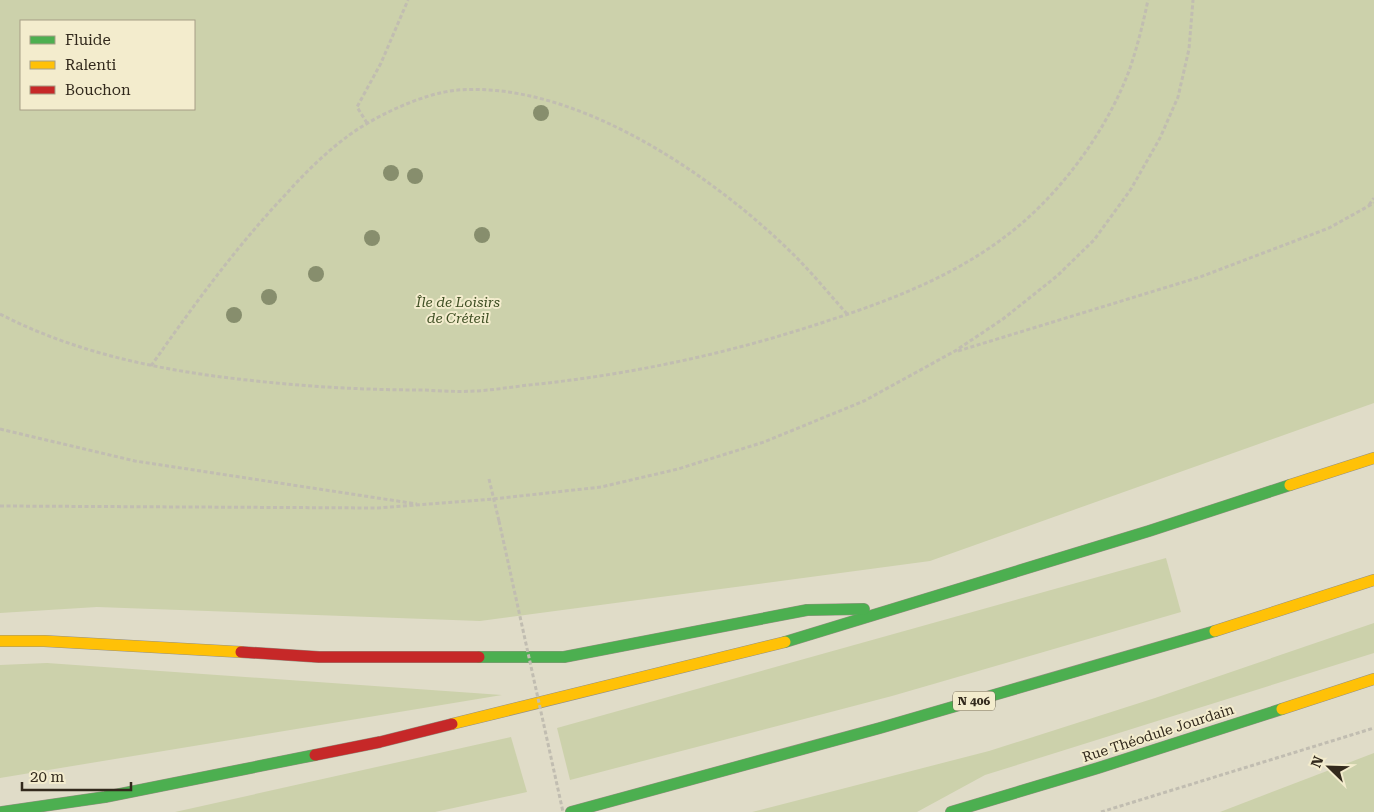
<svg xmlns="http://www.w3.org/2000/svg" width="1374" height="812" font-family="'Roboto Serif',serif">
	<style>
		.green { fill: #ccd1ab; fill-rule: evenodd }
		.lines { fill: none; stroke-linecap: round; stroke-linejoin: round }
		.fast-casing { stroke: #959082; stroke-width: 12 }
		.slow-casing { stroke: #959082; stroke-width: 12 }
		.jam-casing { stroke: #959082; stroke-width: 12 }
		.path { stroke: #c1bdb1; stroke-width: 3; stroke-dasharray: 4 2.5; stroke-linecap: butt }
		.fast { stroke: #4caf50; stroke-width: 11 }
		.slow { stroke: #ffc107; stroke-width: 11 }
		.jam { stroke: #c62828; stroke-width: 11 }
		.path-bridge { stroke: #c1bdb1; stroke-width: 3; stroke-dasharray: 4 2.5; stroke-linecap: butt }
		.tree { fill: #878e6d }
		.labels { text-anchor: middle; stroke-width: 4; stroke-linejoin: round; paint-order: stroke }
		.shield { fill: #f3eccd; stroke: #6c6451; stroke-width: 1 }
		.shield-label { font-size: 12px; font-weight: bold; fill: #32291c }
		.park-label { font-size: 14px; font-style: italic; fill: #3e4e23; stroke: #f3eccd }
		.street-label { font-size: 14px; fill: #32291c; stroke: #f3eccd }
	</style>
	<rect width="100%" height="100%" fill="#e0dcc8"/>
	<!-- green -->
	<g class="green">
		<path d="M 0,0 L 1374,0 L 1374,403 L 930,561 L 480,621 L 97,607 L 0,613 ZM 194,21 L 194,109 L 21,109 L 21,21 Z"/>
		<polygon points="1166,558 1181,612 892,696 570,780 557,728"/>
		<polygon points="1374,623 1374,653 985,775 917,812 752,812 989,751 1155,698"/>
		<polygon points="47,663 502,695 0,778 0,665"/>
		<polygon points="511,737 527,792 435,812 175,812"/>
		<polygon points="1374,753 1374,812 1220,812"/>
	</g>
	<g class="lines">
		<!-- fast casing -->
		<g class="fast-casing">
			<g id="fast">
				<polyline points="785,642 1149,531 1290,485"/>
				<polyline points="479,657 564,657 807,610 864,609"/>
				<polyline points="2,812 105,797 315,755"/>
				<polyline points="571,812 880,728 1215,631"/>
				<polyline points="951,812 1098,768 1282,709"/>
			</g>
		</g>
		<!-- slow casing -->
		<g class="slow-casing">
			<g id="slow">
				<polyline points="1290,485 1374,458"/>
				<polyline points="1215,631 1374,580"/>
				<polyline points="0,641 44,641 241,652"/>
				<polyline points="1282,709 1374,679"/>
				<polyline points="452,724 785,642"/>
			</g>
		</g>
		<!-- jam casing -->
		<g class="jam-casing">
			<g id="jam">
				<polyline points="241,652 319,657 479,657"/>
				<polyline points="315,755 380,742 452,724"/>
			</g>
		</g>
		<!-- path -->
		<g class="path">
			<polyline points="367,123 357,107 381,63 408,0"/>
			<polyline points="1369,205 1374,198"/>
			<path d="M 0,314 C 79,355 169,372 256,381 C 312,387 367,390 423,390 C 440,391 458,392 476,391 C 494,390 511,387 529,385 C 627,375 722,355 815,325 C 880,304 947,280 1002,239 C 1057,199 1105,134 1129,71 C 1137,48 1143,24 1148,0"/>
			<polyline points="958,351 1200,277 1329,228 1374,203"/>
			<path d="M 151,366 C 193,306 236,247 286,194 C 304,174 323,155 344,139 C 372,117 423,93 458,90 C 576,81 714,176 794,255 C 813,274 830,295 848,315"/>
			<polyline points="0,429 135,461 417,504"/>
			<polyline points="489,479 499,521"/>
			<polyline points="0,506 378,508 493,499 601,487 678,469 764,442 864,401 955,351 1003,319 1057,276 1094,240 1131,189 1160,138 1178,97 1189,49 1193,0"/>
			<polyline points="1101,812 1374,728"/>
		</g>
		<!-- fast -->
		<use href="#fast" class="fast"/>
		<!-- slow -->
		<use href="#slow" class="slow"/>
		<!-- jam -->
		<use href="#jam" class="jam"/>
		<!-- path-bridge -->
		<polyline class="path-bridge" points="499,521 563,812"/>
	</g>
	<!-- trees -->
	<g class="tree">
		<circle cx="541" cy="113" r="8"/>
		<circle cx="391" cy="173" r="8"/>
		<circle cx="415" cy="176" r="8"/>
		<circle cx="482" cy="235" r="8"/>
		<circle cx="372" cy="238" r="8"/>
		<circle cx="316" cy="274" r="8"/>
		<circle cx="269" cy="297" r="8"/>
		<circle cx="234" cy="315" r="8"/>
	</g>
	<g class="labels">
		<!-- shield labels -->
		<rect class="shield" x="953" y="691.5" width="42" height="19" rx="4"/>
		<g class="shield-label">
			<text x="974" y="705">N 406</text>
		</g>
		<!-- park labels -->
		<g class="park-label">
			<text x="458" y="307">Île de Loisirs<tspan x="458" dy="16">de Créteil</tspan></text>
		</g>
		<!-- street labels -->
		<g class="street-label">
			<text transform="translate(1158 733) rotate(-18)" y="5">Rue Théodule Jourdain</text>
		</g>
	</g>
	<!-- legend -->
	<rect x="20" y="20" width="175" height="90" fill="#f3eccd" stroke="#a69e86"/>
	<rect x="30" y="36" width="25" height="8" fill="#4caf50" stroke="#a69e86"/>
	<text x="65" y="45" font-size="15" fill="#32291c">Fluide</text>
	<rect x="30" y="61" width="25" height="8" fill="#ffc107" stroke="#a69e86"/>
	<text x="65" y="70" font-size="15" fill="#32291c">Ralenti</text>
	<rect x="30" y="86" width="25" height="8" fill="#c62828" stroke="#a69e86"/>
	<text x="65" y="95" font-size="15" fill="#32291c">Bouchon</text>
	<!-- north arrow -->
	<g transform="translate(1329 767) rotate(293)" stroke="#f3eccd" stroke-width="4" paint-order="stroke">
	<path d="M0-4L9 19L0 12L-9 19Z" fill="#32291c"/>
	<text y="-8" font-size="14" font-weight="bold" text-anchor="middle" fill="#32291c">N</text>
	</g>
	<!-- scale -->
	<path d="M22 782v8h109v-8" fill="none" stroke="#32291c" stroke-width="2.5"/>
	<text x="30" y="782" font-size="15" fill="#32291c" stroke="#f3eccd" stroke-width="4" paint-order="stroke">20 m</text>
</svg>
